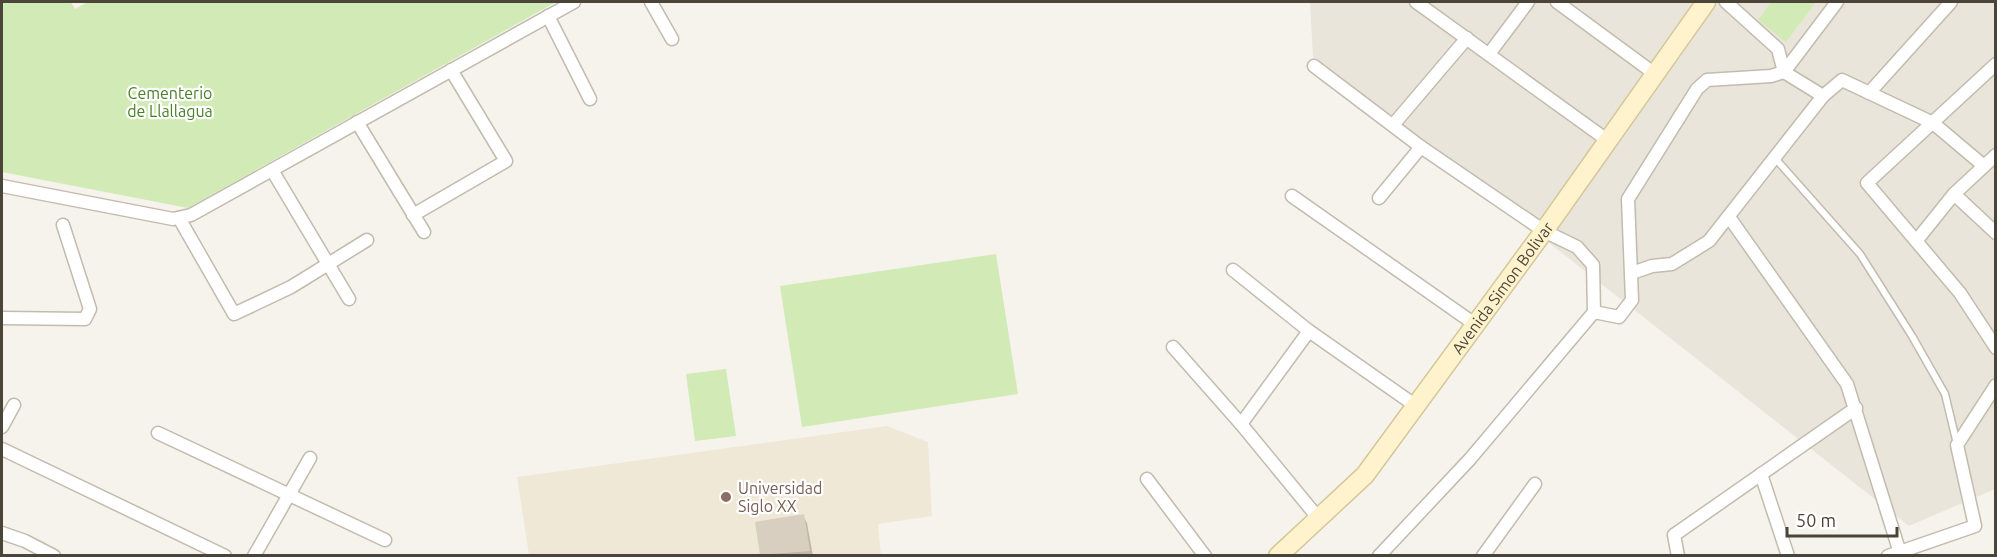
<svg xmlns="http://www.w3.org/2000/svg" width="1997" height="557" viewBox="0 0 1997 557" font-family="Ubuntu,sans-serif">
	<rect width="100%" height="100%" fill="#f6f3ec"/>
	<path fill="#eae5da" d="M1310,2H1995V489L1909,526L1313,57Z"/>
	<path fill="#efe8d6" d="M887,426L928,442L932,516L878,524L881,555H529L517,477Z"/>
	<g fill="#d2eab5">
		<path d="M2,2H71L75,9L88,2H556L188,208L2,172Z"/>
		<path d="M1771,2H1816L1786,42L1758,20Z"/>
		<path d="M996,254L1018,394L802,427L780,286Z"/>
		<path d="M726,369L736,436L695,441L686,374Z"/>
	</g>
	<path fill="#0003" d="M803,516L807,523L813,556H762L756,523Z"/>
	<path fill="#d8cfc1" d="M804,514L810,551L760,555L755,522Z"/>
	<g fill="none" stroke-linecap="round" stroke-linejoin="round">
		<g stroke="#c2bbae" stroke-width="9">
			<path id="lane" d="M1774,157L1860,254L1912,336L1945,394L1957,444"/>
		</g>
		<g stroke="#c2bbae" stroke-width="15">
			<g id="street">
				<path d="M651,2L672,39"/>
				<path d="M1416,2L1607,140"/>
				<path d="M1557,2L1655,74"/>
				<path d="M1726,2L1778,49L1784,72L1823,96"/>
				<path d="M548,16L590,99"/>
				<path d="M1489,54L1528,2"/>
				<path d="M1996,64L1867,183L1960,293L1996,348"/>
				<path d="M1314,66L1421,147L1544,231L1577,247L1593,265L1594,312L1470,459L1379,556"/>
				<path d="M1869,93L1951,2"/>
				<path d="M357,122L424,232"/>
				<path d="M1393,125L1467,38"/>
				<path d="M272,170L349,299"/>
				<path d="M2,186L173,219L191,215L574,2"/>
				<path d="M1954,194L1996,233"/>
				<path d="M1292,196L1476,325"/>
				<path d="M1379,198L1421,147"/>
				<path d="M413,215L506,161L451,70"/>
				<path d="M1729,217L1847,384L1901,556"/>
				<path d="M179,218L234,314L291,287L367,240"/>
				<path d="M1917,240L1954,194L1996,155"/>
				<path d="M1233,270L1309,331L1416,406"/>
				<path d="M1632,273L1652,266L1672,264L1709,241L1823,96L1842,80L1933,123L1984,166"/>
				<path d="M1594,312L1619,317L1632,300L1628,199L1697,89L1707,80L1771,76L1784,72L1837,2"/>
				<path d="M2,318L85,319L90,309L63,225"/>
				<path d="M1173,347L1241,424L1319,519"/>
				<path d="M1241,424L1309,331"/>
				<path d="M2,427L14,405"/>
				<path d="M158,433L385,540"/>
				<path d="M2,449L225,556"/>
				<path d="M1761,474L1788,556"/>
				<path d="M1147,479L1205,556"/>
				<path d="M2,533L25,541L54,556"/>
				<path d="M254,556L310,458"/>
				<path d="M1483,556L1535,484"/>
				<path d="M1678,556L1674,535L1856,408"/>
				<path d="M1888,556L1975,526L1957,445L1996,385"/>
			</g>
		</g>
		<g stroke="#d6c79b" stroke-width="21">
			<g id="secondary">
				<path id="s1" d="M1278,556L1365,475L1544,231L1706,2"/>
			</g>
		</g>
		<use href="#lane" stroke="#fff" stroke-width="6"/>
		<use href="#street" stroke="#fff" stroke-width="12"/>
		<use href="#secondary" stroke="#fff3cd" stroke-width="18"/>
	</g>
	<circle fill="#8d6e63" stroke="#fff" stroke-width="2" cx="726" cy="497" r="6"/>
	<g text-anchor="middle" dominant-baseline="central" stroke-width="4.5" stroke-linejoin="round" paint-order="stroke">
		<g font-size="16" fill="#4a7f2a" stroke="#fff">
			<text x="170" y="93">Cementerio<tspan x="170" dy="18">de Llallagua</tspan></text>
		</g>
		<g font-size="16" fill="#4b4439" stroke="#fff">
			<text stroke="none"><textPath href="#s1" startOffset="351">Avenida Simon Bolivar</textPath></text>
		</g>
		<g font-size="16" fill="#785e54" stroke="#fff" text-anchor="start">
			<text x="738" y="488">Universidad<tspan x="738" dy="18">Siglo XX</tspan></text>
		</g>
	</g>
	<rect width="1997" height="557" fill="none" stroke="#4b4439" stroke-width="6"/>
	<path d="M1787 527v9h110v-9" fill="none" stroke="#4b4439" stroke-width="3"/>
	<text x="1796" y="527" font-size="18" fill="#4b4439" stroke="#ffffff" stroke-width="4.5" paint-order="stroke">50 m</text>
</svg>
